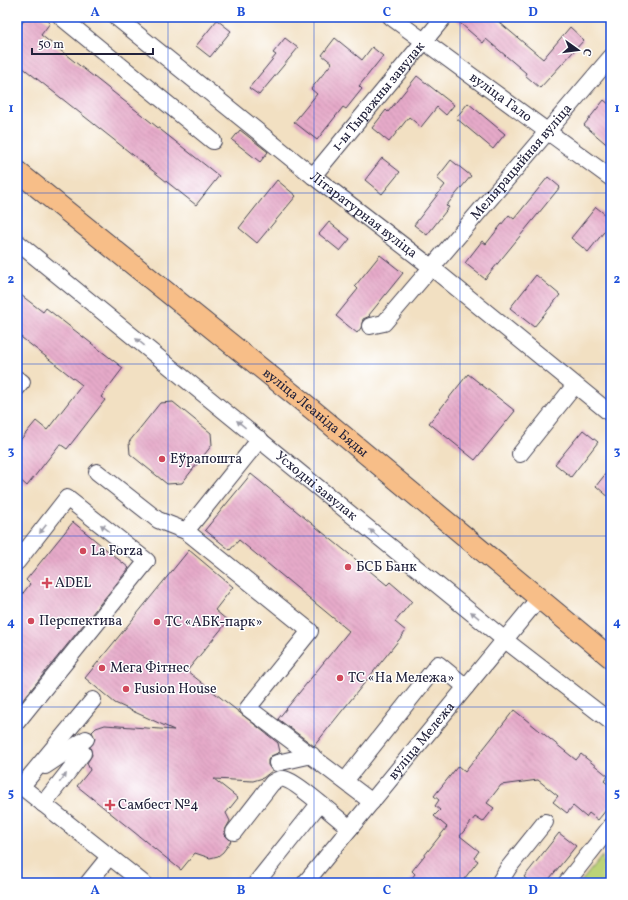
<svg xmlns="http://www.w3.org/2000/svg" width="628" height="900" viewBox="0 0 628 900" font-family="Vollkorn,serif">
	<defs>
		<pattern id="building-back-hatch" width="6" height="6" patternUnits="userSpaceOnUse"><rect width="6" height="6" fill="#e6aac9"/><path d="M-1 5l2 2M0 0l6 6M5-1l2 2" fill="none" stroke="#c592ae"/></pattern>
	</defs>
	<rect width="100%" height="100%" fill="#fff"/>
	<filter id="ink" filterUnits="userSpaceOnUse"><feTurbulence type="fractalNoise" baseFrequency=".025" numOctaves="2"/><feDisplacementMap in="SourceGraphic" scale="8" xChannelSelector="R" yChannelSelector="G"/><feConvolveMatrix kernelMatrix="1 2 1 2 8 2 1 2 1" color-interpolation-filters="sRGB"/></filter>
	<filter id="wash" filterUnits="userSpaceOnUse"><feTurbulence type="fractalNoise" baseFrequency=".012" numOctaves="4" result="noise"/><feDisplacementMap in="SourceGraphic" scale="16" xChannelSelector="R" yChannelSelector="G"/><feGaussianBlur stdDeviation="0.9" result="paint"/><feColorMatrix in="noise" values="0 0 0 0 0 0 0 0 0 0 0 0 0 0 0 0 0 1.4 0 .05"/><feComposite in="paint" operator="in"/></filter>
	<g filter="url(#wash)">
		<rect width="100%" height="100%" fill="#f2e0c2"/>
		<path fill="#bbd378" stroke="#6e7a5a" d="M602,856L606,883H580Z"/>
		<g id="blocks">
			<g fill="url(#building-back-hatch)">
				<path d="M27,17H42L50,23L41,35L219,176L196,205L17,63V29Z"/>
				<path d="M453,17H493L543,59L570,27L584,40L540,88L525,75L526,73L486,39L483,43Z"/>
				<path d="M217,20L231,31L210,57L196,46Z"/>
				<path d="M285,38L298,48L259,95L249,88L276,55L273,53Z"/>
				<path d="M335,38L362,60L372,47L383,56L359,86L362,89L346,109L343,107L317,140L294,122L317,94L311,89L332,63L322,55Z"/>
				<path d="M417,76L454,105L446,115L437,107L421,127L409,117L389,142L372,128L386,110L388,112Z"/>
				<path d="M604,100L611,106V148L584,125Z"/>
				<path d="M468,103L505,134L493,149L456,118Z"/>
				<path d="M240,130L268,152L260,162L232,140Z"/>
				<path d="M382,158L400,172L382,194L365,180Z"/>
				<path d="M451,160L471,176L446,206L449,207L427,235L414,225L445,185L437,178Z"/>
				<path d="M548,177L560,187L485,279L465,263L482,241L486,244L509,215L514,219Z"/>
				<path d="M277,180L296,196L257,243L239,228Z"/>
				<path d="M596,207L611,219V223L588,252L571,238Z"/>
				<path d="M329,222L350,239L340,251L319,234Z"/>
				<path d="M380,255L403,273L369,315L370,316L363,319L361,328L357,333L336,316L358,289L355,286Z"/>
				<path d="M536,275L560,295L534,327L510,308Z"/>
				<path d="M17,292L43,312L46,308L123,368L101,397L105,400L67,449L60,444L27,486L17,477V444L36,421L47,430L82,385L17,334Z"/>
				<path d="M468,374L515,411L475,460L429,423Z"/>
				<path d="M173,402L211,433L212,445L182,483L167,484L130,454L129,442L160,403Z"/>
				<path d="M583,430L598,442L571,477L555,464Z"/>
				<path d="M611,467V499L596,486Z"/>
				<path d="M251,474L387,585L390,582L412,601L395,622L406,631L314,746L278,719L349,631L239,540L230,550L205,530Z"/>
				<path d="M73,522L129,568L17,707V601L30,584L26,580Z"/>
				<path d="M189,550L233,587L215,610L228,621L187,671L278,743L280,752L271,756L268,760V765L272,771L263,778L253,781L214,779L238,798L226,813L230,821L225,830V835L231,841L223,852L218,856L210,858L195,853L181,870L77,786L90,770L87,763L92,755L90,747L95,739L92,732L96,728L105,725L174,730L115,703L85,678Z"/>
				<path d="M514,710L576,760L581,754L608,776L604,781L611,787V804L598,820L589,813L586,817L573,806L567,813L553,802L558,796L538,780L501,785L487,803L494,808L483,822L475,817L460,836L479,851L474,858L478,861L461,883H408L415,874L412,871L447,827L434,816L440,810L435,806L439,800L434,796L458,766L465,772Z"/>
				<path d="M559,833L576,846L546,883H531L524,877Z"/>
			</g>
		</g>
	</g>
	<g filter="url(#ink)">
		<use href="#blocks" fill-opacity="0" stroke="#413e4f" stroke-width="1"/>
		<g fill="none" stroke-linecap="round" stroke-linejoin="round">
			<g stroke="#413e4f" stroke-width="18">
				<g id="minor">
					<path d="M61,17L213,141"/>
					<path id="s1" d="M116,17L313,176L431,267L611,414"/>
					<path id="s2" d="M391,17L611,178"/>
					<path id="s3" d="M313,176L444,17"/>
					<path id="s4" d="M17,242L505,640L611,722"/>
					<path id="s5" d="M370,326L384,323L611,57"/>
					<path d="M17,379L22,382L17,388"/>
					<path d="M260,439L186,531L310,631L248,708L372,802"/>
					<path d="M520,454L575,385"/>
					<path d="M97,472L158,520L186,531"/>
					<path d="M17,562L67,498L147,561L17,722"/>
					<path d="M277,763L312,755"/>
					<path d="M45,766L86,739"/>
					<path d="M345,781L438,664L466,687"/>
					<path d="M17,783L143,883"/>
					<path d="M21,787L93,700"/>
					<path d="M43,804L83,753"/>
					<path d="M234,832L272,783C276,781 279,778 284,779C295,780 338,819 350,828"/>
					<path d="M88,883L109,857"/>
					<path d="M256,883L319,804"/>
					<path id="s6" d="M305,883L539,598"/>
					<path d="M499,883L509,867L545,822"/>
					<path d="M566,883L611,826"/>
				</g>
			</g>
			<g stroke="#413e4f" stroke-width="22">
				<g id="major">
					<path id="s7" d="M17,171L314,411L611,658"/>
				</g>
			</g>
			<use href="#minor" stroke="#fff" stroke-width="16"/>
			<use href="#major" stroke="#f7be88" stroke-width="20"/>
		</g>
		<defs><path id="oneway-solid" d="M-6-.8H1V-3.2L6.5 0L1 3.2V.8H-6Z"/></defs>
		<g fill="#9c9ca7">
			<use href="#oneway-solid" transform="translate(140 342) rotate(-141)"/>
			<use href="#oneway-solid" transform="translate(241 424) rotate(-141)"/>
			<use href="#oneway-solid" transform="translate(105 528) rotate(-142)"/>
			<use href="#oneway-solid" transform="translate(43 529) rotate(128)"/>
			<use href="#oneway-solid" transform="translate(374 533) rotate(-141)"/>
			<use href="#oneway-solid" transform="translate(475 615) rotate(-141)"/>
			<use href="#oneway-solid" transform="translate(63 778) rotate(-52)"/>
		</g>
	</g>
	<path fill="none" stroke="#1d4ed8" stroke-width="1" stroke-opacity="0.55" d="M168,17V883M314,17V883M460,17V883M17,193H611M17,364H611M17,536H611M17,707H611"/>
	<g fill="#d1495b" stroke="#fff" stroke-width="1.5">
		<circle cx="162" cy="459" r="4"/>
		<circle cx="83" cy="551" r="4"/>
		<circle cx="348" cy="567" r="4"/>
		<path d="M45 577h4v4h4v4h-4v4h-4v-4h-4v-4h4z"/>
		<circle cx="31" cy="621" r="4"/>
		<circle cx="157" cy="622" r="4"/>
		<circle cx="102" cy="668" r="4"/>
		<circle cx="340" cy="678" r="4"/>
		<circle cx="126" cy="689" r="4"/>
		<path d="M108 799h4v4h4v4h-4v4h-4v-4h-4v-4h4z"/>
	</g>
	<g text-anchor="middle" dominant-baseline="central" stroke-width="3" stroke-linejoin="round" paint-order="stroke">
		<g font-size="14" fill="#22223b" stroke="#fff">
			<text stroke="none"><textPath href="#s3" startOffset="103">1-ы Тыражны завулак</textPath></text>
			<text stroke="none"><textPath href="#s2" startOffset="136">вуліца Гало</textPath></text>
			<text stroke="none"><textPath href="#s5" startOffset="226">Меліярацыйная вуліца</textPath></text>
			<text stroke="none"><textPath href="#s1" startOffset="317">Літаратурная вуліца</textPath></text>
			<text stroke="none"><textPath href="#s7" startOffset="384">вуліца Леаніда Бяды</textPath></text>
			<text stroke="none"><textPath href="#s4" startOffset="386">Усходні завулак</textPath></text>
			<text stroke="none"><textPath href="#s6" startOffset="184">вуліца Мележа</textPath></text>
		</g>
		<g font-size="14" fill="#22223b" stroke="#fff" text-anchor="start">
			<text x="170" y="459">Еўрапошта</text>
			<text x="91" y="551">La Forza</text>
			<text x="356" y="567">БСБ Банк</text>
			<text x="55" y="583">ADEL</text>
			<text x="39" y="621">Перспектива</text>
			<text x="165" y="622">ТС «АБК-парк»</text>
			<text x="110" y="668">Мега Фітнес</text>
			<text x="348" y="678">ТС «На Мележа»</text>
			<text x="134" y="689">Fusion House</text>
			<text x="118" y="805">Самбест №4</text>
		</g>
	</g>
	<rect width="628" height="900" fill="none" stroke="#fff" stroke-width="44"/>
	<g transform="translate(578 50) rotate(104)" stroke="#ffffff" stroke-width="3" paint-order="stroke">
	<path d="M0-3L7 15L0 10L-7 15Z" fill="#22223b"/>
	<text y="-6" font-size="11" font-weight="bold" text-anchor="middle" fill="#22223b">С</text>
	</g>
	<path d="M32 48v6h121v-6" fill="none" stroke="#22223b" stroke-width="2"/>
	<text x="38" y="48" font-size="12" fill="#22223b" stroke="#ffffff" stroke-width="3" paint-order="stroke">50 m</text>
	<rect x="22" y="22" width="584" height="856" fill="none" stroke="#1d4ed8" stroke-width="1.5"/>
	<g font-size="13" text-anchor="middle" font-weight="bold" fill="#1d4ed8">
		<text x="95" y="16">A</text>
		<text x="241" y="16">B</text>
		<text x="387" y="16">C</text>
		<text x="533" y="16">D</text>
		<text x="11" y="112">1</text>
		<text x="617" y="112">1</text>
		<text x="11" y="283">2</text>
		<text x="617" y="283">2</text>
		<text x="11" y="455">3</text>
		<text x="617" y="455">3</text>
		<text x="11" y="626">4</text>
		<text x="617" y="626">4</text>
		<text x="11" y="797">5</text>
		<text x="617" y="797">5</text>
		<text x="95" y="894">A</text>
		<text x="241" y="894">B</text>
		<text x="387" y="894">C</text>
		<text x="533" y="894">D</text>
	</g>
</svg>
